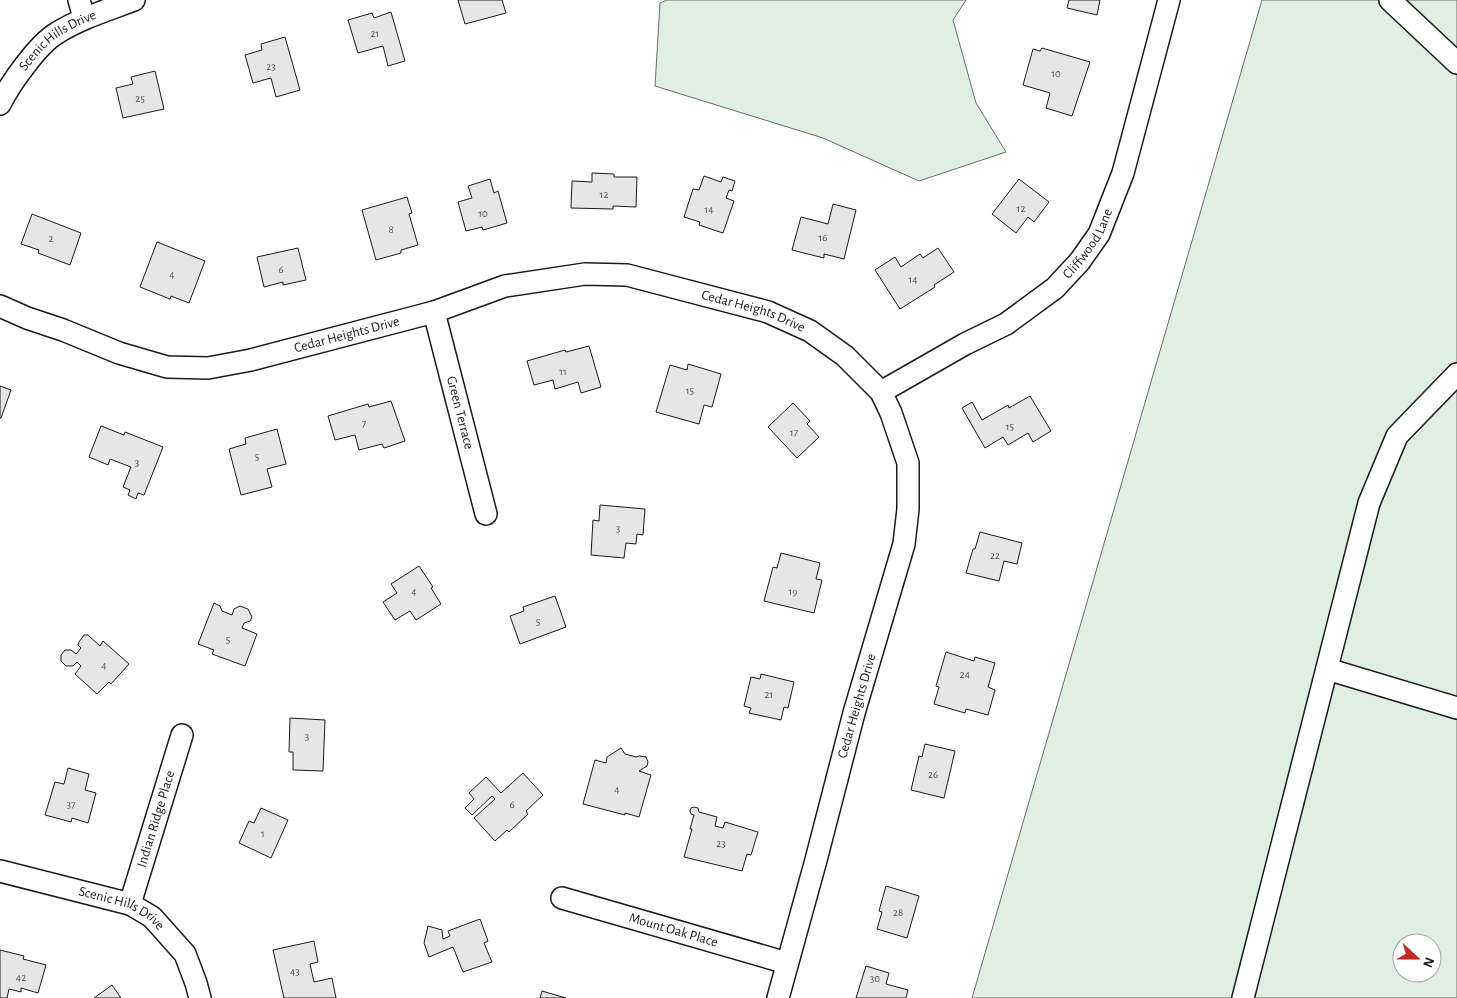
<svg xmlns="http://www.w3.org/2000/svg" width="1457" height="998" viewBox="0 0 1457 998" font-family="'Alegreya Sans',sans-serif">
	<rect width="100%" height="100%" fill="#fff"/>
	<g fill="#e0efe3" stroke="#6a6a6a" fill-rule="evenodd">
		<path d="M667,0H966L953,20L976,103L1006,152L919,181L823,138L655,86L660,3Z"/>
		<path d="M1262,0H1457V998H972ZM1402,943H1432V973H1402Z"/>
	</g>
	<g fill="#e6e6e6" stroke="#1a1a1a">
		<path d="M458,0H502L506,13L465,24Z"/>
		<path d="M1069,0H1100L1097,15L1067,8Z"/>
		<path d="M391,12L405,61L388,66L383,46L358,53L348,20L372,13L374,18Z"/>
		<path d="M285,37L300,90L276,97L271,78L253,83L245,55L262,50L261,44Z"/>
		<path d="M1042,48L1090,62L1072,116L1046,108L1050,93L1023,85L1033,49L1040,51Z"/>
		<path d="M155,71L164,109L123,118L116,88L133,84L131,77Z"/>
		<path d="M592,173L614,174V177H637L636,207L613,206V209L571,208L572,181L592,182Z"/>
		<path d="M704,176L721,182L723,177L735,181L732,191L729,190L726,198L734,201L723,233L699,225L700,222L684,217L693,189L699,190Z"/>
		<path d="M490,179L494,193L498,191L507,223L483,230L482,227L466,231L458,202L472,198L468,186Z"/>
		<path d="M1019,179L1049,202L1034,222L1028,217L1016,233L992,214Z"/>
		<path d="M407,197L412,213L409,214L418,245L401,250V253L376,260L362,210Z"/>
		<path d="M833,204L856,210L844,259L824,254V258L792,250L801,217L828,224Z"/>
		<path d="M32,214L81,233L70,265L38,253L39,250L21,244Z"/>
		<path d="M157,242L205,261L189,303L171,296L170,299L140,287Z"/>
		<path d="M298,248L306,280L283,285V282L264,287L257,257Z"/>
		<path d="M938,248L954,272L934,285L935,287L900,309L875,270L895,257L901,267L920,254L923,258Z"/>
		<path d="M589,346L601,387L581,393L578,382L555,389L553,380L534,385L527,361L565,350L566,352Z"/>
		<path d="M688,364L721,374L712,407L704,405L699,424L656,412L670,365L687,370Z"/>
		<path d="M0,386L11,390L1,418H0Z"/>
		<path d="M1030,396L1051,431L1033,442L1028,433L1008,445L1003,437L985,448L962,408L972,402L982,420L1008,405L1009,408Z"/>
		<path d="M391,401L405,441L384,448L382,444L359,450L355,435L335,440L328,416L368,404L369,407Z"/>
		<path d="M793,403L810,421L807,424L819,437L797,458L768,427Z"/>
		<path d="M101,426L124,435L125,432L163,447L144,495L138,493L136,499L128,495L130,490L123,487L131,467L110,459L108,465L89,457Z"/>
		<path d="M277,429L286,464L267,469L272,487L241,495L229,449L246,444L245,438Z"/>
		<path d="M600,505L645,509L643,535L637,534L636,544L626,543L624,558L591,555L593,520L599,521Z"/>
		<path d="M980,532L1022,543L1017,564L1004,561L999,581L966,573L973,549H975Z"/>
		<path d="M781,553L820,563L816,579L822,580L814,613L764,601L773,567L777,568Z"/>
		<path d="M419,566L433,587L431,588L441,604L416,620L410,611L395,620L383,602L397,593L391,584Z"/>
		<path d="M555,596L566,627L520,644L510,616L524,611L523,607Z"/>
		<path d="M214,603L220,606L222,611L232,615L234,609L240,606L248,609L252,617L250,621L244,623L242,628L257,634L245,666L212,654L214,650L198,644Z"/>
		<path d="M84,635H88L100,646L103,641L129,664L111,684L109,682L97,694L75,674L81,666L77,662L73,666H66L61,661V655L65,650H71L76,654L81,648L78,645L79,642Z"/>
		<path d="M946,652L974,661L975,657L995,663L988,687L995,690L988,715L966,709L965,713L934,704L939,687L936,686Z"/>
		<path d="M761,674L794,682L788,708L784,707L781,720L749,713L751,708L744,706L751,677L760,679Z"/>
		<path d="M290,718L325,720L323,771L293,770V752H289Z"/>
		<path d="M925,744L955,751L944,798L911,790L919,756L922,757Z"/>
		<path d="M621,748L625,754L636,757L639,756L646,757L648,762L647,766L639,771L651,775L639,817L625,813V815L583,804L595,760L606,763L607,757Z"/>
		<path d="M68,768L89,774L85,790L96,793L88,823L72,818L71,822L45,815L55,782L64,784Z"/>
		<path d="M523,773L543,795L526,811L528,814L509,832L507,830L495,841L474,818L495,799L492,796L472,815L465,808L474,799L469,793L486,777L501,793Z"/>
		<path d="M694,807L698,808L699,812L717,817L715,826L723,828L725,822L758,832L751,855L747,854L742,871L684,857L692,829H690L694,815L691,814L690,811L691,808Z"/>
		<path d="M261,808L288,820L271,858L239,843L249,821L254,823Z"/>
		<path d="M886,886L919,896L907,938L877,929L882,912L879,911Z"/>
		<path d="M480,919L488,941L484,943L492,962L463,972L453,947L429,957L424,943L428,926L442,930L443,939L450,936L448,931Z"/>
		<path d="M314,941L318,962L310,964L314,982L332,978L336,998H284L273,950Z"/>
		<path d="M0,950L24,956L23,959L46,965L38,993L21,988V992L9,989L7,998H0Z"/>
		<path d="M866,966L889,973L886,984L908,990L906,998H856Z"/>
		<path d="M112,985L121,998H94Z"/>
		<path d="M542,991L566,998H540Z"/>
	</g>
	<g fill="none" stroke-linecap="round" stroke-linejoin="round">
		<g stroke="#1a1a1a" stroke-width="24">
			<g id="minor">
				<path d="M79,0L84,18"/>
				<path d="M1390,0L1457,63"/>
				<path id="s1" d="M0,104C10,84 38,44 57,33C81,18 108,10 134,0"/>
				<path id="s2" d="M0,306L27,318L63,330L119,353L167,367L208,368L251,360L434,312L505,286L585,274L627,275L768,312L810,331L845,356L881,392L891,413L908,463V509L904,544L854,713L816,860L778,998"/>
				<path id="s3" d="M434,312L486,514"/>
				<path id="s4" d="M881,392L965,344L1006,324L1055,288L1080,261L1099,234L1123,173L1169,0"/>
				<path d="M1327,669L1457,708"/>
				<path id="s5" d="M0,871L130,904L152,917L185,954L196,983L200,998"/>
				<path id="s6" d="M562,898L787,963"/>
				<path id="s7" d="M130,904L182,735"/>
				<path d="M1243,998L1369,503L1397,436L1457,374"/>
			</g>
		</g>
		<use href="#minor" stroke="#fff" stroke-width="21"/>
	</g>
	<g text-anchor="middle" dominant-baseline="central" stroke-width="4" stroke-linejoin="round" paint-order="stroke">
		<g font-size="11" fill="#4d4d4d">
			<text x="375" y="33">21</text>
			<text x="271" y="66">23</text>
			<text x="1056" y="73">10</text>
			<text x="140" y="98">25</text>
			<text x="604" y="194">12</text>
			<text x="1021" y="208">12</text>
			<text x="709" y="209">14</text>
			<text x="483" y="213">10</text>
			<text x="391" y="229">8</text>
			<text x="823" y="237">16</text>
			<text x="51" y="238">2</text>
			<text x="281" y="269">6</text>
			<text x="172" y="274">4</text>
			<text x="913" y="279">14</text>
			<text x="563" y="371">11</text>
			<text x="690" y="390">15</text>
			<text x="364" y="423">7</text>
			<text x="1010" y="426">15</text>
			<text x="794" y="432">17</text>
			<text x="257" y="456">5</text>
			<text x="137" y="462">3</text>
			<text x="618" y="528">3</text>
			<text x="995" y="555">22</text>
			<text x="414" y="591">4</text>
			<text x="793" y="591">19</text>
			<text x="538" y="621">5</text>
			<text x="228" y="639">5</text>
			<text x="104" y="665">4</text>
			<text x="965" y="674">24</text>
			<text x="769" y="694">21</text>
			<text x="307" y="736">3</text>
			<text x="933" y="774">26</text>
			<text x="617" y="789">4</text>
			<text x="71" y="804">37</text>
			<text x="512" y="804">6</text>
			<text x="263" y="833">1</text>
			<text x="721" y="843">23</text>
			<text x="898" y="912">28</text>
			<text x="295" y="971">43</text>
			<text x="21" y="977">42</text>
			<text x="875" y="978">30</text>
		</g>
		<g font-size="14" fill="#1a1a1a" stroke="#fff">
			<text stroke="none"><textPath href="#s1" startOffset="88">Scenic Hills Drive</textPath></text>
			<text stroke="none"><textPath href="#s4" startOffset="259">Cliffwood Lane</textPath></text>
			<text stroke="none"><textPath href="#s2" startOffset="782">Cedar Heights Drive</textPath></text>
			<text stroke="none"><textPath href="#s2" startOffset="362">Cedar Heights Drive</textPath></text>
			<text stroke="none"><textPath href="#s3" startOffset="104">Green Terrace</textPath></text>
			<text transform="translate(857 706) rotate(-74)">Cedar Heights Drive</text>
			<text stroke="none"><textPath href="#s7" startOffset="89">Indian Ridge Place</textPath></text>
			<text stroke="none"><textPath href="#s5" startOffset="128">Scenic Hills Drive</textPath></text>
			<text stroke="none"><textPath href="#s6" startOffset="116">Mount Oak Place</textPath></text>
		</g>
	</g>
	<g transform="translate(1417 958) rotate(111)"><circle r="24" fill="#ffffff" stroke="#a3a3a3"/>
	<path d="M0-4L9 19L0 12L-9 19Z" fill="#c62828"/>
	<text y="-8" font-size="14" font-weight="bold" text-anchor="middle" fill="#1a1a1a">N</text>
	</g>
</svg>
